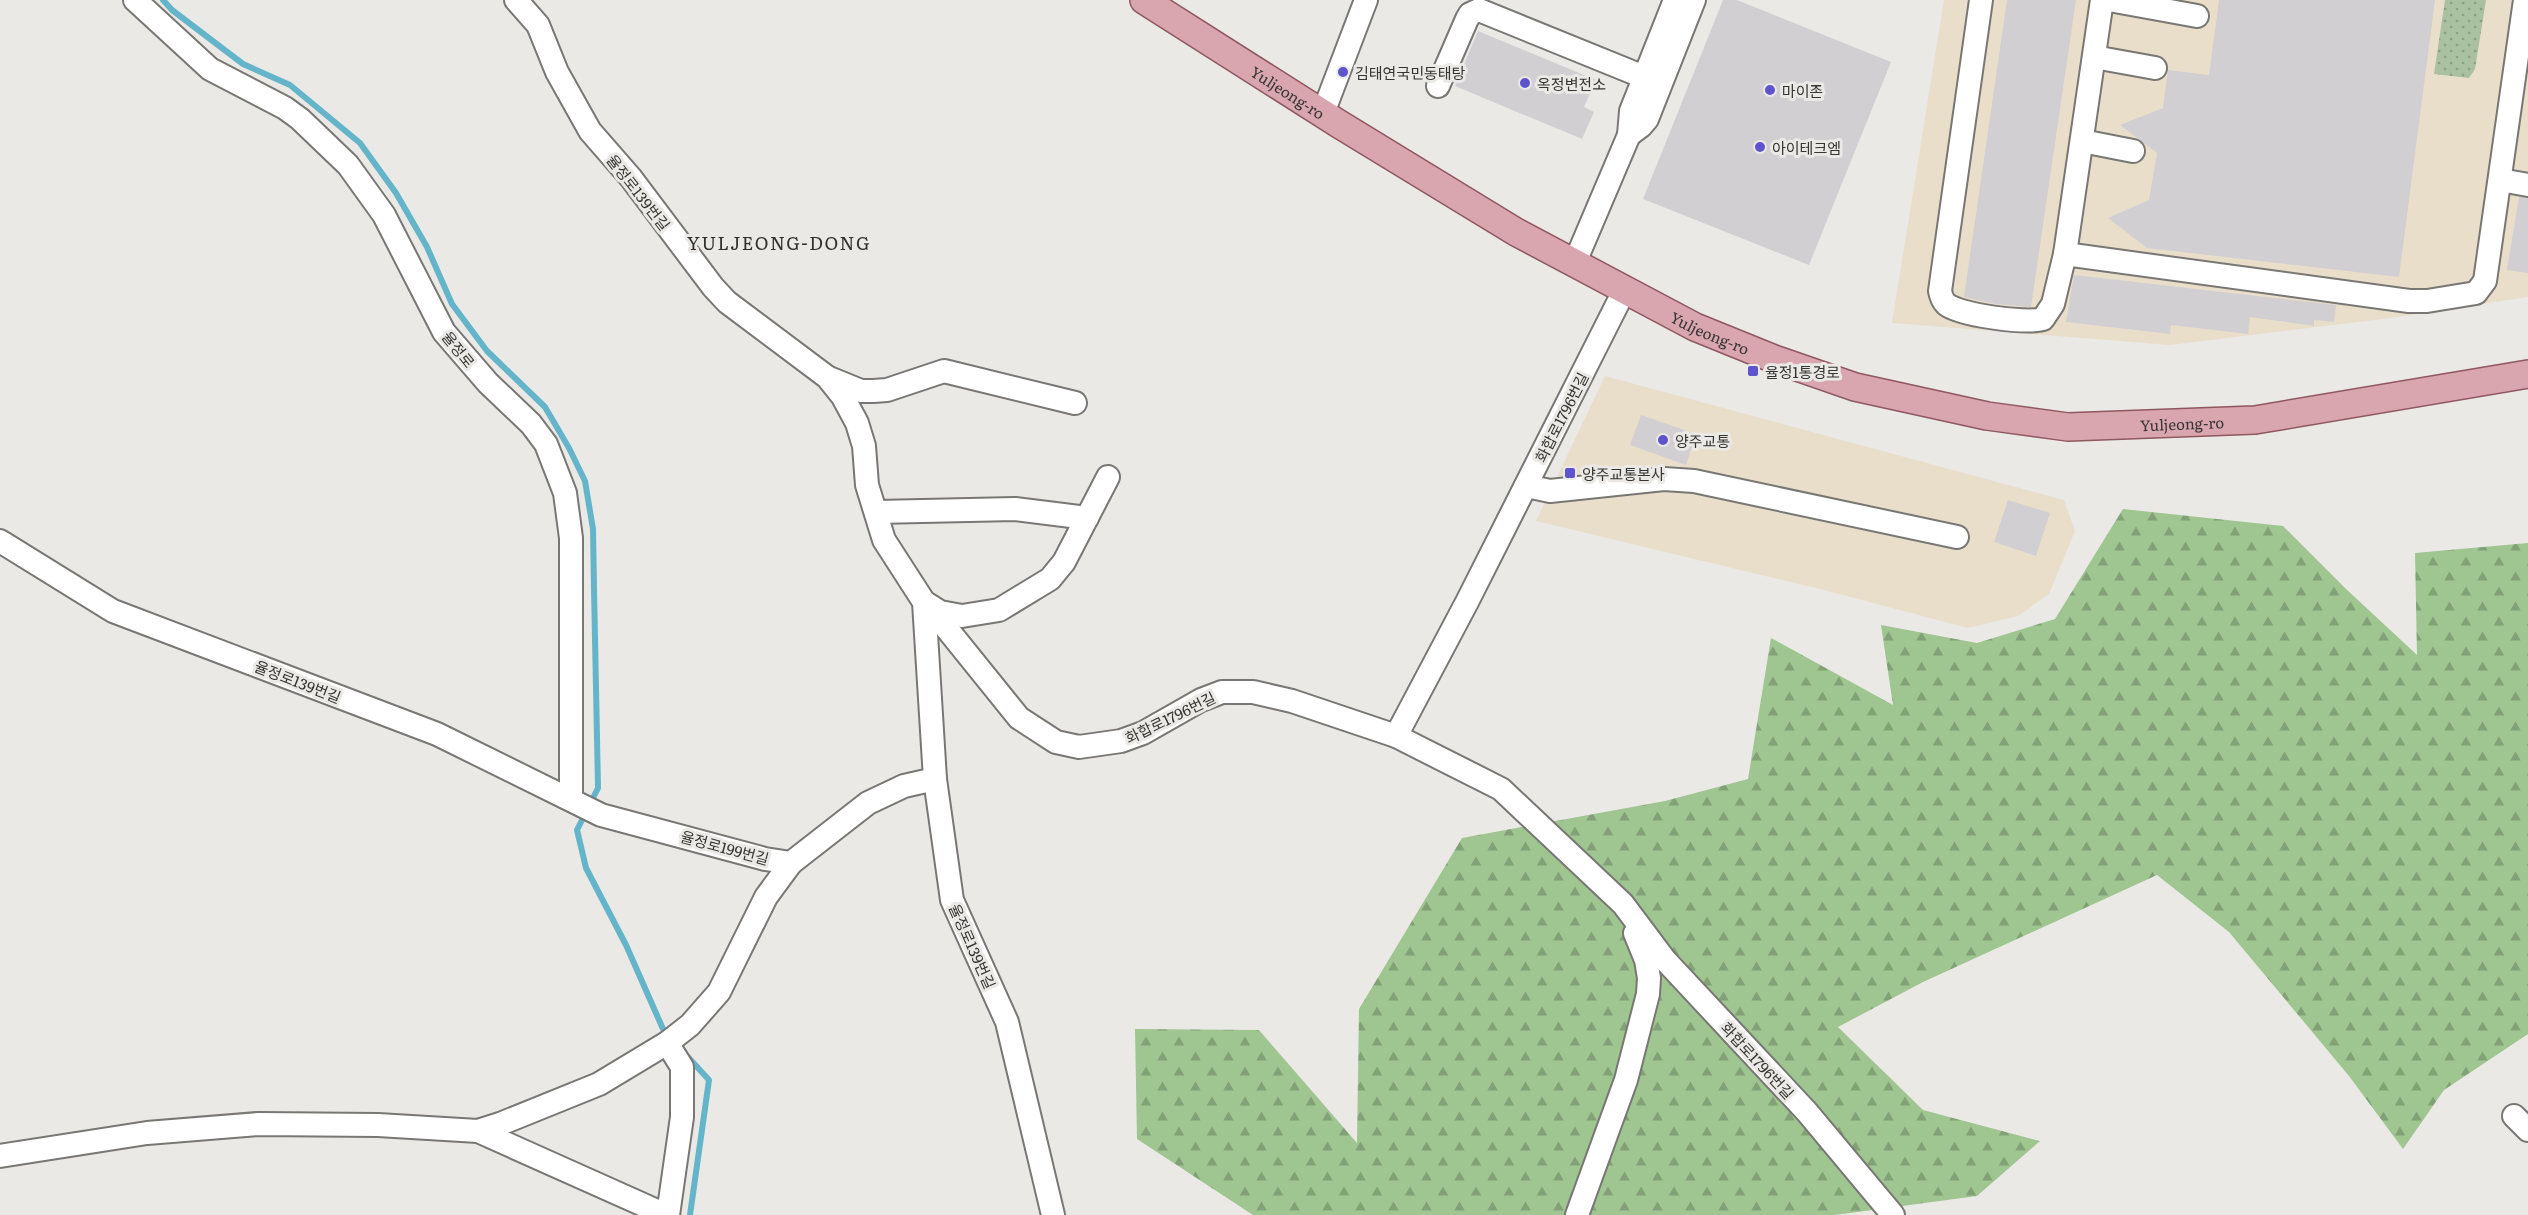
<svg xmlns="http://www.w3.org/2000/svg" width="2528" height="1215" viewBox="0 0 2528 1215" font-family="Literata,'Noto Sans KR',serif">
	<defs>
		<pattern id="grass-dots" width="8" height="8" patternUnits="userSpaceOnUse" patternTransform="scale(1.5)"><rect width="8" height="8" fill="#aac1a1"/><path d="M2 2h.1M6 6h.1" fill="none" stroke="#8b9e84" stroke-width="1.8" stroke-linecap="round"/></pattern>
		<pattern id="forest-firs" width="22" height="20" patternUnits="userSpaceOnUse" patternTransform="scale(1.5)"><rect width="22" height="20" fill="#9fc590"/><path d="M5 1l3.5 6h-7zM16 11l3.5 6h-7z" fill="#82a176"/></pattern>
	</defs>
	<rect width="100%" height="100%" fill="#eae9e6"/>
	<g fill="#e9deca">
		<path d="M1944,0H2528V297L2391,318L2170,345L1892,323Z"/>
		<path d="M1605,376L2064,500L2075,531L2049,594L2018,616L1968,628L1820,589L1536,521Z"/>
	</g>
	<path fill="url(#grass-dots)" d="M2445,0H2486L2475,69L2469,78L2434,74Z"/>
	<path fill="url(#forest-firs)" d="M2123,509L2283,526L2345,588L2417,655L2415,553L2528,543V1034L2444,1090L2403,1149L2349,1076L2229,932L2157,875L1923,982L1838,1027L1923,1110L2040,1141L1977,1196L1835,1215H1253L1137,1139L1135,1029L1259,1030L1357,1143L1359,1009L1462,838L1665,801L1748,779L1771,638L1893,705L1881,625L1977,643L2055,619Z"/>
	<g fill="none" stroke-linecap="round" stroke-linejoin="round">
		<g stroke="#65b5ca" stroke-width="6">
			<path d="M163,0L172,10L243,64L290,85L360,143L396,193L427,247L452,304L487,351L545,407L569,448L585,481L593,529L594,588L598,788L577,830L586,868L626,945L663,1029L669,1036"/>
			<path d="M688,1057L709,1080L690,1215"/>
		</g>
	</g>
	<g fill="#d2cfd2">
		<path d="M1723,0H1737L1891,62L1809,265L1643,199Z"/>
		<path d="M2007,0H2076L2031,307L1995,304L1964,297Z"/>
		<path d="M2219,0H2435L2399,277L2147,248L2108,218L2149,200L2157,153L2120,125L2163,108L2168,70L2209,75Z"/>
		<path d="M1478,31L1596,80L1584,107L1594,112L1582,139L1455,86Z"/>
		<path d="M2519,197L2528,198V273L2507,270Z"/>
		<path d="M2074,275L2336,305L2334,322L2314,320V326L2250,317L2248,334L2171,325L2170,334L2066,322Z"/>
		<path d="M1641,415L1696,434L1686,465L1630,445Z"/>
		<path d="M2008,500L2050,513L2036,556L1994,542Z"/>
	</g>
	<g fill="none" stroke-linecap="round" stroke-linejoin="round">
		<g stroke="#787774" stroke-width="26">
			<g id="minor">
				<path d="M135,0L210,69L285,108L300,119L348,165L384,215L444,332L488,383L531,424L546,444L565,493L571,538V799"/>
				<path d="M516,0L538,25L557,72L590,131L631,178L713,287L727,302L827,377L843,397L857,423L864,446L867,485L884,540L924,602L935,779L952,900L1007,1022L1053,1215"/>
				<path d="M1981,0L1940,291C1941,296 1942,300 1946,304C1959,315 2026,324 2043,319L2053,304L2065,254L2102,0"/>
				<path d="M2109,0L2197,16"/>
				<path d="M2094,57L2155,68"/>
				<path d="M1438,86L1467,19L1470,14L1479,10L1644,77"/>
				<path d="M1323,113L1366,0"/>
				<path d="M1629,135L1641,126L1647,119L1694,0"/>
				<path d="M2082,141L2133,151"/>
				<path d="M2500,180L2528,185"/>
				<path d="M2065,254L2409,301H2427L2476,293L2485,281L2525,0"/>
				<path d="M1575,262L1629,135L1631,111L1675,0"/>
				<path d="M829,378L861,391H873L887,390L944,371L1075,403"/>
				<path d="M1526,486L1550,491L1664,479L1694,481L1957,537"/>
				<path d="M876,512L1015,509L1087,518"/>
				<path d="M0,541L113,611L437,734L601,815L765,859L791,863L868,803L904,786L935,779"/>
				<path d="M927,604L1019,718L1056,742L1079,747L1121,741L1143,733L1201,700L1222,692H1253L1292,701L1396,736L1501,789L1623,904L1665,960L1807,1112L1893,1215"/>
				<path d="M929,605L940,612L962,616L999,610L1050,579L1064,562L1108,477"/>
				<path d="M1396,736L1467,602L1625,289"/>
				<path d="M667,1043L682,1067V1117L668,1215"/>
				<path d="M2514,1116L2528,1130"/>
				<path d="M478,1131L666,1215"/>
				<path d="M0,1156L147,1133L258,1124L378,1125L478,1131L500,1124L599,1084L667,1043L690,1025L719,992L766,897L791,863"/>
				<path d="M1577,1215L1626,1080L1648,994L1649,978L1646,960L1635,933"/>
			</g>
		</g>
		<g stroke="#8f5760" stroke-width="30">
			<g id="major">
				<path id="s1" d="M1144,0L1339,124L1516,232L1695,327L1774,359L1855,387L1987,416L2068,427L2255,420L2528,374"/>
			</g>
		</g>
		<use href="#minor" stroke="#fff" stroke-width="22"/>
		<use href="#major" stroke="#d9a5af" stroke-width="27"/>
	</g>
	<g fill="#5f54cd" stroke="#eae9e6" stroke-width="2">
		<circle cx="1343" cy="72" r="6"/>
		<circle cx="1525" cy="83" r="6"/>
		<circle cx="1770" cy="90" r="6"/>
		<circle cx="1760" cy="147" r="6"/>
		<rect x="1747" y="365" width="12" height="12" rx="3"/>
		<circle cx="1663" cy="440" r="6"/>
		<rect x="1564" y="467" width="12" height="12" rx="3"/>
	</g>
	<g text-anchor="middle" dominant-baseline="central" stroke-width="6" stroke-linejoin="round" paint-order="stroke">
		<g font-size="15" fill="#353533" stroke="#eae9e6" text-anchor="start">
			<text x="1355" y="72">김태연국민동태탕</text>
			<text x="1537" y="83">옥정변전소</text>
			<text x="1782" y="90">마이존</text>
			<text x="1772" y="147">아이테크엠</text>
			<text x="1765" y="371">율정1통경로</text>
			<text x="1675" y="440">양주교통</text>
			<text x="1582" y="473">양주교통본사</text>
		</g>
		<g font-size="15" fill="#353533" stroke="#eae9e6">
			<text stroke="none"><textPath href="#s1" startOffset="171">Yuljeong-ro</textPath></text>
			<text transform="translate(639 192) rotate(52)">율정로139번길</text>
			<text stroke="none"><textPath href="#s1" startOffset="657">Yuljeong-ro</textPath></text>
			<text transform="translate(459 349) rotate(51)">율정로</text>
			<text transform="translate(1561 417) rotate(-63)">화합로1796번길</text>
			<text stroke="none"><textPath href="#s1" startOffset="1143">Yuljeong-ro</textPath></text>
			<text transform="translate(298 681) rotate(21)">율정로139번길</text>
			<text transform="translate(1170 717) rotate(-26)">화합로1796번길</text>
			<text transform="translate(725 847) rotate(15)">율정로199번길</text>
			<text transform="translate(973 946) rotate(66)">율정로139번길</text>
			<text transform="translate(1758 1060) rotate(47)">화합로1796번길</text>
		</g>
		<g font-size="18" letter-spacing="1.5" fill="#32312e" stroke="#eae9e6">
			<text x="779" y="242">YULJEONG-DONG</text>
		</g>
	</g>
</svg>
